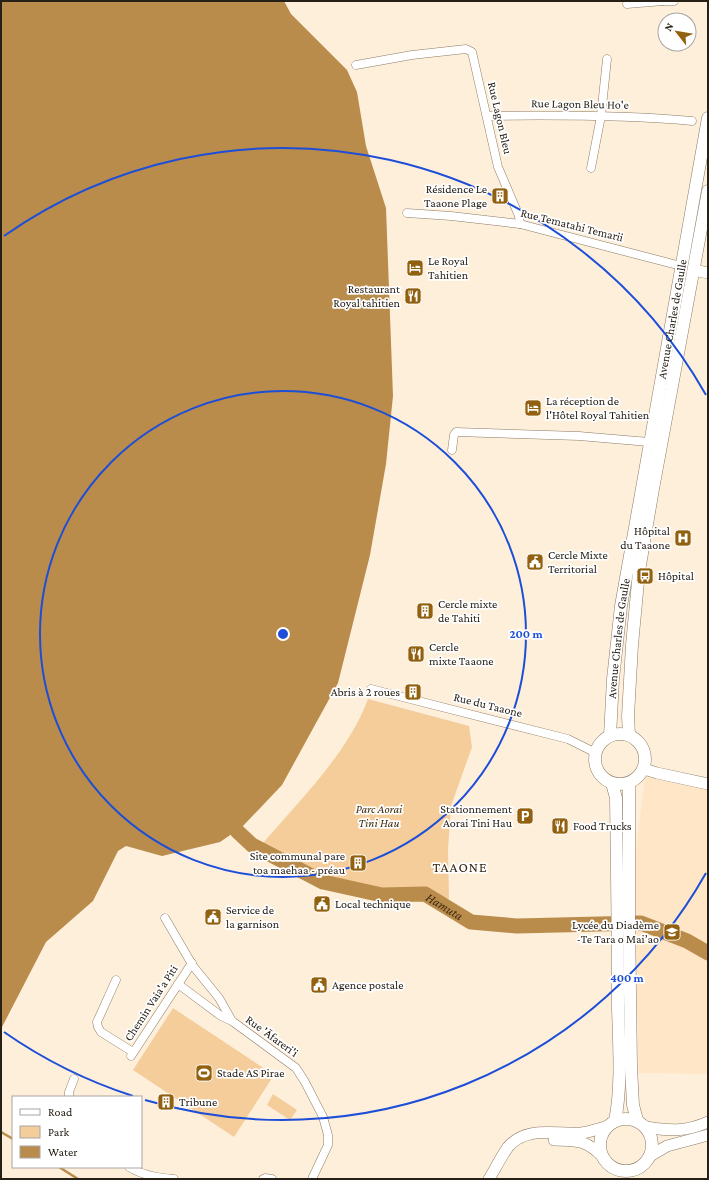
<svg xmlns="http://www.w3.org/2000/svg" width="709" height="1180" viewBox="0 0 709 1180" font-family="'Crimson Pro',serif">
	<rect width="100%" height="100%" fill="#feefdb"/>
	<path fill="#fee6c7" d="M645,777L708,790V1074L639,1073L633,871Z"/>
	<g fill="#f4cd9b">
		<path d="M368,699L469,726L472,747L451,806L448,849L449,899L311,876L263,843C300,800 348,753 368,699Z"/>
		<path d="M173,1008L274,1075L234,1137L133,1070Z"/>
		<path d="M273,1094L297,1110L290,1120L267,1105Z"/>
	</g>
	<path fill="#ba8c4c" d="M1,1H284L291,14L347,70L357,92L366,146L386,208L393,396L386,464L370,555L338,683L282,785L242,827L220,842L162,856L126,846L118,851L93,901L46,942L1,1029Z"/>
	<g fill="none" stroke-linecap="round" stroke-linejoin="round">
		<g stroke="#ba8c4c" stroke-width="2.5">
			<path d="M1,1132L13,1139"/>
			<path d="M59,1167L78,1179"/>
		</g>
		<path stroke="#ba8c4c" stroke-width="15" id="s1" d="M237,831L252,845L323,882L382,895L425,894L471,922L517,926L641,923L687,941L708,953"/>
		<g stroke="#8c7b65" stroke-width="9">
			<g id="street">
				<path d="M663,1H674"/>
				<path d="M627,4L663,1"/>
				<path d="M356,65L412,55L466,49L472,52L498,167L519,216L520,224"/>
				<path d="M487,116C556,115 624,115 692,121"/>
				<path d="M591,168L601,116L607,59"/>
				<path d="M407,213L451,216L520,224L681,266"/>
				<path d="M452,450L454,435L456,432L579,436L649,442"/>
				<path d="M371,689L568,739L596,753"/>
				<path d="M165,918L193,966L219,998L232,1021L296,1068L305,1082L323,1117L328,1135V1145L312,1179"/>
				<path d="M116,980L97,1022L98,1027L101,1032L133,1052"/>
				<path d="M178,984L221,1016L232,1021"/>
				<path d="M131,1056L192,963"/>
				<path d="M69,1097V1092L74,1079"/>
				<path d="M129,1167C142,1175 159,1178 174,1179"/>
				<path d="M263,1179L265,1178L272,1179"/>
			</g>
		</g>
		<g stroke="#8c7b65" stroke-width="12">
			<g id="secondary">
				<path d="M694,270L708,273"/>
				<path d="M644,769L657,773L708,784"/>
				<path d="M646,1127C669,1131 686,1132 708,1122"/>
				<path d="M554,1140C578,1141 585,1139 603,1157"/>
				<path d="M650,1156L667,1146L708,1135"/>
				<path d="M489,1179C495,1169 501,1157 508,1147C527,1125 556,1135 581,1133C590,1132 599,1129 608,1126"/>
			</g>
		</g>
		<g stroke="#8c7b65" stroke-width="13">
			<g id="primary">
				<circle cx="620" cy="759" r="25"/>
				<path d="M629,735L628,716L632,645L639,571L653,489L708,191"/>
				<path id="s2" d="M610,736L613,679L621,606L708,118"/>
				<path d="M612,783L616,798C617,868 618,938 618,1008C619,1044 622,1086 615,1121"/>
				<path d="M629,783V917L631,1067L633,1105L637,1120"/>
				<circle cx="626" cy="1145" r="26"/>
			</g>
		</g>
		<use href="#street" stroke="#fff" stroke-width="8"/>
		<use href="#secondary" stroke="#fff" stroke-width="11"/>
		<use href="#primary" stroke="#fff" stroke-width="12"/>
	</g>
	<g fill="none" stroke="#1d4ed8" stroke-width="2">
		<circle cx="283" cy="634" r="243"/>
		<path d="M706 873A486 486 0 0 1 145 1100M133 1096A486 486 0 0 1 4 1032M4 236A486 486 0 0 1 706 395"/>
	</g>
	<defs>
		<g id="building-square" transform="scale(0.9)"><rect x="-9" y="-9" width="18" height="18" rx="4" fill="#926110" stroke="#fff"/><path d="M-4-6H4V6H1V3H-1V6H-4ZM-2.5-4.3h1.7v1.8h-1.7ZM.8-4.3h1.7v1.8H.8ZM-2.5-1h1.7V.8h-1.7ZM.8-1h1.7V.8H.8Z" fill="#fff"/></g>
		<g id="hotel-square" transform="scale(0.9)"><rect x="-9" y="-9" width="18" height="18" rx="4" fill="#926110" stroke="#fff"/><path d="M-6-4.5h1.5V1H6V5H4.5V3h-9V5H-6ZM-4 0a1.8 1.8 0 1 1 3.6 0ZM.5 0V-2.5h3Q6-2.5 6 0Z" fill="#fff"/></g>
		<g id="restaurant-square" transform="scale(0.9)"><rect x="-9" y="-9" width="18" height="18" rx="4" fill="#926110" stroke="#fff"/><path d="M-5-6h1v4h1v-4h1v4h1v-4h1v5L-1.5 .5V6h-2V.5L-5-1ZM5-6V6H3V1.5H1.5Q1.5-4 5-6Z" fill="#fff"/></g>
		<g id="hospital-square" transform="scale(0.9)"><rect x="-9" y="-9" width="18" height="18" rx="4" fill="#926110" stroke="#fff"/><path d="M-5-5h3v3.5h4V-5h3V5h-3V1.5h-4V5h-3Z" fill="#fff"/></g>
		<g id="civic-square" transform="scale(0.9)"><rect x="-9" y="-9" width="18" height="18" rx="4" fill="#926110" stroke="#fff"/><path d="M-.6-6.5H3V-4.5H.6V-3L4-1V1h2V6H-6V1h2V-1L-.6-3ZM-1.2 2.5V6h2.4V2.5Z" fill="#fff"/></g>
		<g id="bus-square" transform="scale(0.9)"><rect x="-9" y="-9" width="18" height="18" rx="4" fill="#926110" stroke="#fff"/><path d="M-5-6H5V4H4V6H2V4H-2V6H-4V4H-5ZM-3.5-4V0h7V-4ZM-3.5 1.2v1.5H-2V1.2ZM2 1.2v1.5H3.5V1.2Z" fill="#fff"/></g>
		<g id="parking-square" transform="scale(0.9)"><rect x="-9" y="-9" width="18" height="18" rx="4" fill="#926110" stroke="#fff"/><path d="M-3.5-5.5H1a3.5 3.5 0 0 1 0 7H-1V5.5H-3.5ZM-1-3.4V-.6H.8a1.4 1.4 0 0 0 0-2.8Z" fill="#fff"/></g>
		<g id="school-square" transform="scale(0.9)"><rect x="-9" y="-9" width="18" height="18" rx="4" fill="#926110" stroke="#fff"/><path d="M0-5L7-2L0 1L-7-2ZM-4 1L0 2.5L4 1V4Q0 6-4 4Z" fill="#fff"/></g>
		<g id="stadium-square" transform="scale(0.9)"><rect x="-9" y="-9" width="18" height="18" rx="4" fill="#926110" stroke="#fff"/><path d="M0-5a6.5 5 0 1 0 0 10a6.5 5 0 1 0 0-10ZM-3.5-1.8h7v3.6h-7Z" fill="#fff"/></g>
	</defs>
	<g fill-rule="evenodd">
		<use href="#building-square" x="500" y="196"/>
		<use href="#hotel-square" x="415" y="268"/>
		<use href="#restaurant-square" x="413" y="296"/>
		<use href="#hotel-square" x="533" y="408"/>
		<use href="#hospital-square" x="683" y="538"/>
		<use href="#civic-square" x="535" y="562"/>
		<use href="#bus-square" x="645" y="576"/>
		<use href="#building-square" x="425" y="611"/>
		<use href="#restaurant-square" x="416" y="654"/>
		<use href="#building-square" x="413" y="692"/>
		<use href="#parking-square" x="525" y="816"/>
		<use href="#restaurant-square" x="560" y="826"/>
		<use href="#building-square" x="358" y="863"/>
		<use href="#civic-square" x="322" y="904"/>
		<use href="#civic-square" x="213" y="917"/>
		<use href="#school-square" x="672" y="932"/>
		<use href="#civic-square" x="319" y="985"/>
		<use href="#stadium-square" x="204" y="1073"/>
		<use href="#building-square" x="166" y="1102"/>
	</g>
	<g text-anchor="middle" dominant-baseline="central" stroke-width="3.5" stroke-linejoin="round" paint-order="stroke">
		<g font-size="12" fill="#272017" stroke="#fff">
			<text transform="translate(580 104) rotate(1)">Rue Lagon Bleu Ho'e</text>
			<text transform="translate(500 118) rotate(77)">Rue Lagon Bleu</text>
			<text transform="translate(572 225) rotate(14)">Rue Tematahi Temarii</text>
			<text stroke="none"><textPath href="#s2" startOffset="422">Avenue Charles de Gaulle</textPath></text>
			<text stroke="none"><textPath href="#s2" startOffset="98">Avenue Charles de Gaulle</textPath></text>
			<text transform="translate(488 705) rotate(14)">Rue du Taaone</text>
			<text transform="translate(151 1003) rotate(-57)">Chemin Vaia'a Piti</text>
			<text transform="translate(272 1036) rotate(36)">Rue 'Āfareri'i</text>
		</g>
		<g font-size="12" fill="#272017" stroke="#fff" text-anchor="start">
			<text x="487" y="189" text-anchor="end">Résidence Le<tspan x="487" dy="14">Taaone Plage</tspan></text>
			<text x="428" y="261">Le Royal<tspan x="428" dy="14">Tahitien</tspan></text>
			<text x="400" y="289" text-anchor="end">Restaurant<tspan x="400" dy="14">Royal tahitien</tspan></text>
			<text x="546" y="401">La réception de<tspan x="546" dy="14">l'Hôtel Royal Tahitien</tspan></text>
			<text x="670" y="531" text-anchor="end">Hôpital<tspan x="670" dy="14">du Taaone</tspan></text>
			<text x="548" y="555">Cercle Mixte<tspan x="548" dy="14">Territorial</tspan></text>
			<text x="658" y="576">Hôpital</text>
			<text x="438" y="604">Cercle mixte<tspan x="438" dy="14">de Tahiti</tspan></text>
			<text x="429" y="647">Cercle<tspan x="429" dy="14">mixte Taaone</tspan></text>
			<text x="400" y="692" text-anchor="end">Abris à 2 roues</text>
			<text x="512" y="809" text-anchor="end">Stationnement<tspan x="512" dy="14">Aorai Tini Hau</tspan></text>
			<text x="573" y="826">Food Trucks</text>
			<text x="345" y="856" text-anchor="end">Site communal pare<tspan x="345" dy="14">toa maehaa - préau</tspan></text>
			<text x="335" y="904">Local technique</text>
			<text x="226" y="910">Service de<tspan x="226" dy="14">la garnison</tspan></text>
			<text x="659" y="925" text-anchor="end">Lycée du Diadème<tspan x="659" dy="14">-Te Tara o Mai’ao</tspan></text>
			<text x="332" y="985">Agence postale</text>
			<text x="217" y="1073">Stade AS Pirae</text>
			<text x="179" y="1102">Tribune</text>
		</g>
		<g font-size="12" font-style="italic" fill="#3e2a0e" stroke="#fff">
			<text x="379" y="809">Parc Aorai<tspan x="379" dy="14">Tini Hau</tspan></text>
		</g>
		<g font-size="13" font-style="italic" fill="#3e2a0d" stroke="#fff">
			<text stroke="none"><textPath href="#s1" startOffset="227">Hamuta</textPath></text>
		</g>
		<g font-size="14" letter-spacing="1" fill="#362814" stroke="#fff">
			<text x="460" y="867">TAAONE</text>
		</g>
	</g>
	<circle cx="283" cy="634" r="6" fill="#1d4ed8" stroke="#fff" stroke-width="2"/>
	<g font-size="12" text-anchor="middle" font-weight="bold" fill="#1d4ed8" stroke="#fff" stroke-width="3.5" stroke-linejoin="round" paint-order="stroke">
		<text x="526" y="638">200 m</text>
		<text x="627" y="982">400 m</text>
	</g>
	<rect width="709" height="1180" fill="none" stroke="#272017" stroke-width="4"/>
	<rect x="12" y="1096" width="130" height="72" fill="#ffffff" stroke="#a9a6a2"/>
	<rect x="20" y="1109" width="20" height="6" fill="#ffffff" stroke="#a9a6a2"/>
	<text x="48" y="1116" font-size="12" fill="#272017">Road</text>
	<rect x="20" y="1126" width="20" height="12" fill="#f4cd9b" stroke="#a9a6a2"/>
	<text x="48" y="1136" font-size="12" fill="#272017">Park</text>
	<rect x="20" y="1146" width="20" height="12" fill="#ba8c4c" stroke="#a9a6a2"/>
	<text x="48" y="1156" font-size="12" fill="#272017">Water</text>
	<g transform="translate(677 32) rotate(301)"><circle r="19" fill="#ffffff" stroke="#a9a6a2"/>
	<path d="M0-3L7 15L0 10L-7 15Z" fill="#926110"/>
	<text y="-6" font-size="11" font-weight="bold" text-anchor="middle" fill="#272017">N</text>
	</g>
</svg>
